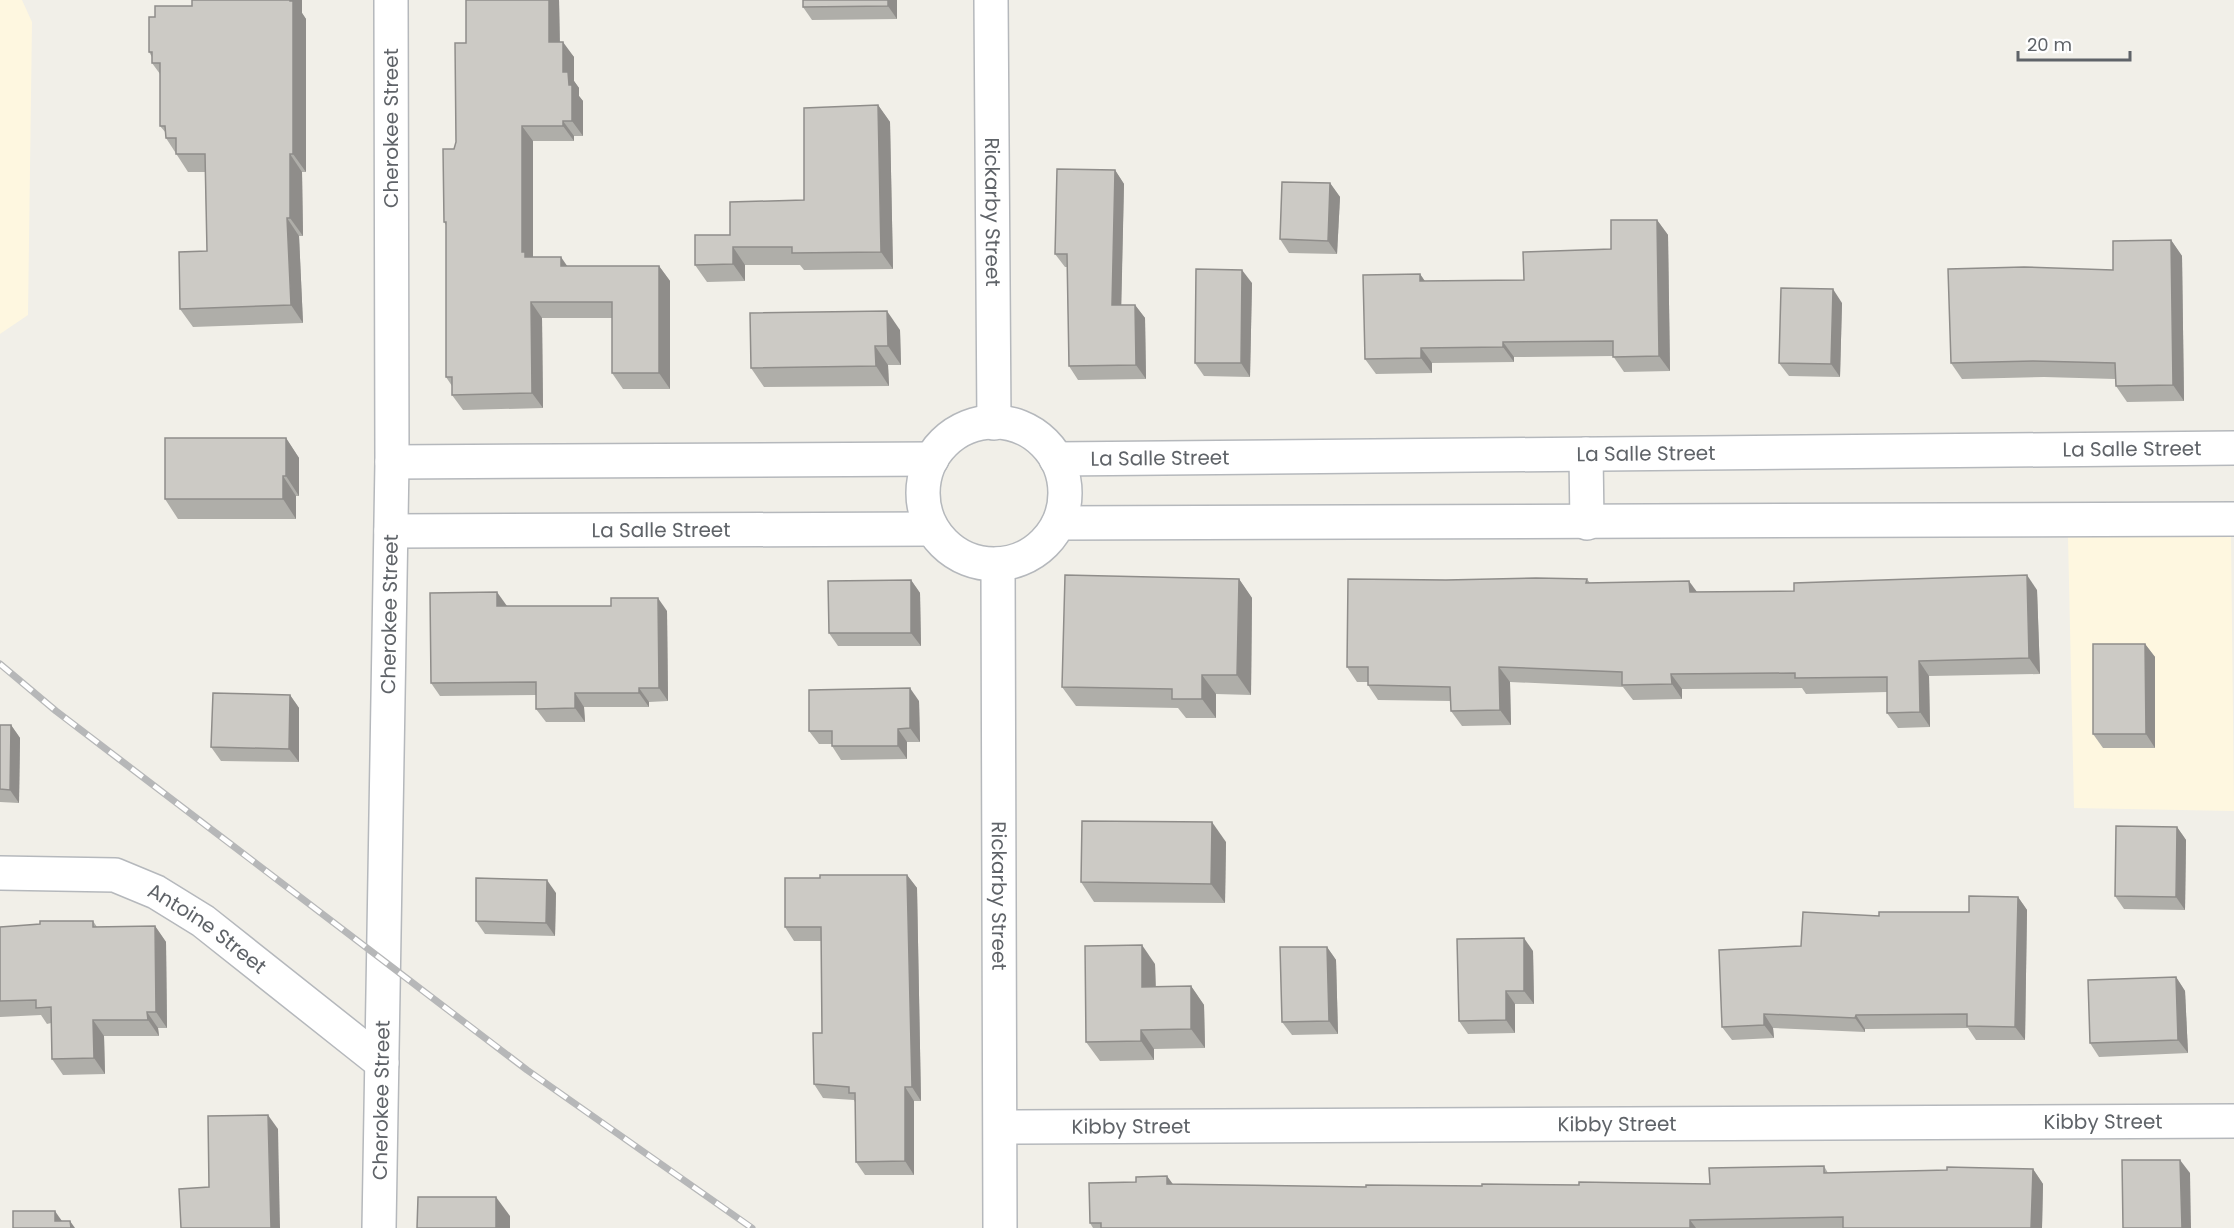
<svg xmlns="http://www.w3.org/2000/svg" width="2234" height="1228" viewBox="0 0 2234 1228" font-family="Poppins,sans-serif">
	<rect width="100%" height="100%" fill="#f1efe8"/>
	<g fill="#fef7e0">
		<path d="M0,0H22L32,22L28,315L0,334Z"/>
		<path d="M2231,535L2234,811L2074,808L2068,537Z"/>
	</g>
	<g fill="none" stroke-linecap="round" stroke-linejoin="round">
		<g stroke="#b5b8bc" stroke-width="36">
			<g id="minor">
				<path id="s1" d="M991,0L994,423"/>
				<circle cx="994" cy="493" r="71"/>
				<path d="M1586,454L1587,523"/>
				<path id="s2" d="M1056,459L2234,448"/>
				<path d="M392,462L932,459"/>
				<path d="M1059,523L2234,519"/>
				<path id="s3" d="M391,531L932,529"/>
				<path id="s4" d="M998,564L1000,1228"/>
				<path id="s5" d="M0,873L115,875L156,892L203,921L382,1063"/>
				<path id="s6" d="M1001,1127L2234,1121"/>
				<path id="s7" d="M379,1228L392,462L391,0"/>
			</g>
		</g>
		<use href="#minor" stroke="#fff" stroke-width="33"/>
		<g stroke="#b6b7b8" stroke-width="7">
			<path id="rail" d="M0,664L56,711L527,1070L752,1228"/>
		</g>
		<use href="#rail" stroke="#fff" stroke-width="4.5" stroke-dasharray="14" stroke-linecap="butt"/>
	</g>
	<g fill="#afaea9">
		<path d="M192,0H302V13L306,19V172H302L303,236H299L303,323L193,327L180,309L207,251L205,172H188L166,138V133L160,126V74L152,63V57L149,52L155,17L192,6Z"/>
		<path d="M466,0H559L560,42L574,57V81L579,88V96L583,101V136H574V141H533V257L567,266H659L670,281V389H623L612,373V318H542L543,408L463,410L452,395V386L446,377V225L444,222L454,149L456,142L466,43Z"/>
		<path d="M897,0V19L812,20L803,7Z"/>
		<path d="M878,105L890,122L893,269L804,270L800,265H745V281L707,282L695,265L730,235L804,200Z"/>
		<path d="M1115,170L1124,184L1121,305H1135L1145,318L1146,379L1078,380L1069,366L1067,267H1065L1055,254Z"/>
		<path d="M1330,183L1340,197L1337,254L1289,253L1280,239Z"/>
		<path d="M1657,220L1668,235L1670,371L1624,372L1613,356L1514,357V362L1432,363V373L1376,374L1365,359L1420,274L1425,281L1524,280L1611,249Z"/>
		<path d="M2171,240L2182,256L2184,401L2127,402L2116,386L2115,379L2044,377L1962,379L1951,363Z"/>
		<path d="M1252,283L1250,377L1204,376L1195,363Z"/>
		<path d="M1842,303L1840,377L1789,376L1779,363Z"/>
		<path d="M900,330L901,365H888L889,386L764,387L751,368Z"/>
		<path d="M286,438L299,458V496H296V519H178L165,499Z"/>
		<path d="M1239,579L1252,598L1251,695L1216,694V718H1186L1178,708L1076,706L1062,687Z"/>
		<path d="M1587,579L1590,583L1697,592L2037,590L2040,674L1929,676L1930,727L1898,728L1887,713V692L1806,694L1802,688L1682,689V699L1633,700L1623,687L1510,682L1511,725L1462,726L1451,711V701L1378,700L1368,685V682H1357L1347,667L1446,580Z"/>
		<path d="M911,580L920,593L921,646H838L829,633Z"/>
		<path d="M507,606L667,611L668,701L649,702V707H584L585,722H546L536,709V695L440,696L431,683Z"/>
		<path d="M2145,644L2155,657V748H2103L2093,734Z"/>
		<path d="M290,695L299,708V762L221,761L211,747Z"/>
		<path d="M919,701L920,742H907V759L841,760L832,746V744H819L809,731Z"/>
		<path d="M0,725H11L20,738L19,803L0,802Z"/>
		<path d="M2177,827L2186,840L2185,910L2124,909L2115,896Z"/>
		<path d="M1226,842L1225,903L1094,902L1081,882Z"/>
		<path d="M907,875L917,888L921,1101H914V1175H865L856,1162L855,1102L854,1100L823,1098L814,1084L822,1033L821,941H794L785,927L820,878Z"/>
		<path d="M556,893L555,936L485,934L476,921Z"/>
		<path d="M2018,897L2027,910L2025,1040H1976L1968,1028L1865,1029V1032L1773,1028L1774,1038L1732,1040L1722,1027L1801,946L1879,916L1969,912Z"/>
		<path d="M93,921L97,927L155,926L166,942L167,1028H158L159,1036H104L105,1074L63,1075L52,1059L51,1023L47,1024L41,1015L0,1017V927Z"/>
		<path d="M1327,947L1336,960L1338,1034L1292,1035L1282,1022Z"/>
		<path d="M1533,951L1534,1004H1515V1033L1468,1034L1459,1021Z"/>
		<path d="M1155,964L1156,987L1191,986L1204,1005L1205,1048L1154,1049V1060L1100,1061L1086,1042Z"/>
		<path d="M2176,977L2185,991L2188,1053L2099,1057L2090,1043Z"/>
		<path d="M1824,1166L1828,1173L2033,1169L2043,1184L2042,1228H1093L1090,1223L1136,1182L1167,1176L1172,1184L1366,1187L1710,1184Z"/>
	</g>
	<g fill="#8f8d8a">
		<path d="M290,0H302V13L306,19V172L293,154Z"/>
		<path d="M549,0H559L560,57L549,42Z"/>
		<path d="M888,0H897V19L888,6Z"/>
		<path d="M563,42L574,57V81L579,88V96L583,101V136L572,121L563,72Z"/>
		<path d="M878,105L890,122L893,269L881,252Z"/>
		<path d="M563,121L574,136V141L563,126Z"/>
		<path d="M522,126L533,141V264L536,273L522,252Z"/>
		<path d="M290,154L302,172L303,236L290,218Z"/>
		<path d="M1115,170L1124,184L1121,319L1112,305Z"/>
		<path d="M1330,183L1340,197L1337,254L1328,241Z"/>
		<path d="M287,218L299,236L303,323L291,305Z"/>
		<path d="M1657,220L1668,235L1670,371L1659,356Z"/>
		<path d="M2171,240L2182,256L2184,401L2173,385Z"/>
		<path d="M733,247L745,265V281L733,264Z"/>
		<path d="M561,257L572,273L561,266Z"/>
		<path d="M659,266L670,281V389L659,373Z"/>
		<path d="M1242,270L1252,283L1250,377L1241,363Z"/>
		<path d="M1420,274L1430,289L1420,281Z"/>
		<path d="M1833,289L1842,303L1840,377L1831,364Z"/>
		<path d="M531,302L542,318L543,408L532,393Z"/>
		<path d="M1135,305L1145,318L1146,379L1136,365Z"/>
		<path d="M887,311L900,330L901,365L888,346Z"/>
		<path d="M1503,342L1514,357V362L1503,347Z"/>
		<path d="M875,346L888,365L889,386L876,366Z"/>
		<path d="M1421,348L1432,363V373L1421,358Z"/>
		<path d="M286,438L299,458V496L286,476Z"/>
		<path d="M283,476L296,496V519L283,499Z"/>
		<path d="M2027,575L2037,590L2040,674L2029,658Z"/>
		<path d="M1239,579L1252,598L1251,695L1237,675Z"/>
		<path d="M911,580L920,593L921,646L911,633Z"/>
		<path d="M1689,581L1700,596L1690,592Z"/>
		<path d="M497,592L507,606H497Z"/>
		<path d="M658,598L667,611L668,701L659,688Z"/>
		<path d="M2145,644L2155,657V748L2146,734Z"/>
		<path d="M1919,661L1929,676L1930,727L1920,712Z"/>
		<path d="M1499,667L1510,682L1511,725L1500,710Z"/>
		<path d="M1671,674L1682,689V699L1672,684Z"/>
		<path d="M1202,675L1216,694V718L1202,699Z"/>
		<path d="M639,688L649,702V707L639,693Z"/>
		<path d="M910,688L919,701L920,742L910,728Z"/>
		<path d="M575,693L584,707L585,722L575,708Z"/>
		<path d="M290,695L299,708V762L289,749Z"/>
		<path d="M11,725L20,738L19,803L10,790Z"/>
		<path d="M898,729L907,742V759L898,746Z"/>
		<path d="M1212,822L1226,842L1225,903L1211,884Z"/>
		<path d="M2177,827L2186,840L2185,910L2176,897Z"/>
		<path d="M907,875L917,888L921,1101L912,1087Z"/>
		<path d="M547,880L556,893L555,936L546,923Z"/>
		<path d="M2018,897L2027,910L2025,1040L2015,1027Z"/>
		<path d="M155,926L166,942L167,1028L156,1012Z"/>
		<path d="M1524,938L1533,951L1534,1004L1524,991Z"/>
		<path d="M1142,945L1155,964L1156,1006L1142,987Z"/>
		<path d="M1327,947L1336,960L1338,1034L1329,1021Z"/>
		<path d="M2176,977L2185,991L2188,1053L2178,1040Z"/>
		<path d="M1191,986L1204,1005L1205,1048L1191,1029Z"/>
		<path d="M1506,991L1515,1004V1033L1506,1020Z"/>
		<path d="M147,1012L158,1028L159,1036L148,1020Z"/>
		<path d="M1764,1014L1773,1028L1774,1038L1764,1025Z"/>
		<path d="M1856,1015L1865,1029V1032L1855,1018Z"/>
		<path d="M93,1020L104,1036L105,1074L94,1058Z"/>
		<path d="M1141,1030L1154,1049V1060L1141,1041Z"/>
		<path d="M905,1087L914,1101V1175L905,1161Z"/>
		<path d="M268,1115L278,1129L280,1228H271Z"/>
		<path d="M2180,1160L2190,1173L2191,1228H2182Z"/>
		<path d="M2033,1169L2043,1184L2042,1228H2031Z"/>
		<path d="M1167,1176L1178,1191L1167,1184Z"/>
		<path d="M496,1197L510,1216V1228H496Z"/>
		<path d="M55,1211L64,1224L55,1221Z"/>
		<path d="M1690,1220L1696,1228H1690Z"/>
		<path d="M70,1221L75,1228H71Z"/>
	</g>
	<g fill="#cccac5" stroke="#8f8d8a" stroke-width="1.5">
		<path d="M192,0H290V1H293V154H290V218H287L291,305L180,309L179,252L207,251L205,154H176V138H166L165,126H160V63H152V52H149V17H155V6H192Z"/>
		<path d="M466,0H549V42H563V72H568L569,85H572V121H563V126H522V252H525V257H561V266H659V373H612V302H531L532,393L452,395V377H446V222H444L443,149H454L456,142L455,43H466Z"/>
		<path d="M803,0H888V6L803,7Z"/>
		<path d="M878,105L881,252L792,253V247H733V264L695,265V235H730V202L804,200V108Z"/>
		<path d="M1057,169L1115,170L1112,305H1135L1136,365L1069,366L1067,254H1055Z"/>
		<path d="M1282,182L1330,183L1328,241L1280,239Z"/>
		<path d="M1611,220H1657L1659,356L1613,357V341L1503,342V347L1421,348V358L1365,359L1363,275L1420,274V281L1524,280L1523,252L1611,249Z"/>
		<path d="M2171,240L2173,385L2116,386L2115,363L2033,361L1951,363L1948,269L2024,267L2113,270V241Z"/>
		<path d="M1196,269L1242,270L1241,363H1195Z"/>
		<path d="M1781,288L1833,289L1831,364L1779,363Z"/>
		<path d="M887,311L888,346H875L876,366L751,368L750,313Z"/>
		<path d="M165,438H286V476H283V499H165Z"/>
		<path d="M1065,575L1239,579L1237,675H1202V699H1172V689L1062,687Z"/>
		<path d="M2027,575L2029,658L1919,661L1920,712L1887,713V677L1795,678V673L1671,674L1672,684L1622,685V672L1499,667L1500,710L1451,711L1450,687L1368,685V667H1347L1348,579L1446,580L1536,578L1587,579L1586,583L1689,581L1690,592L1794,591V583Z"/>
		<path d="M911,580V633H829L828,581Z"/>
		<path d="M497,592V606H611V598H658L659,688H639V693H575V708L536,709V682L431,683L430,593Z"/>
		<path d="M2093,644H2145L2146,734H2093Z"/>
		<path d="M910,688V728L898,729V746H832V731H809V690Z"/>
		<path d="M213,693L290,695L289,749L211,747Z"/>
		<path d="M0,725H11L10,790L0,789Z"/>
		<path d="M1082,821L1212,822L1211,884L1081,882Z"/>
		<path d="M2116,826L2177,827L2176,897L2115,896Z"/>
		<path d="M820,875H907L912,1087H905V1161L856,1162L855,1093H849V1087L814,1084L813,1033H822L821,927H785V878H820Z"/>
		<path d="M476,878L547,880L546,923L476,921Z"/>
		<path d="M1969,896L2018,897L2015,1027L1967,1026V1014L1856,1015L1855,1018L1764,1014V1025L1722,1027L1719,950L1801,946L1803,912L1879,916V912H1969Z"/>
		<path d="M40,921H93V927L155,926L156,1012H147L148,1020H93L94,1058L52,1059L51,1007L36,1008V1000L0,1001V927L40,924Z"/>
		<path d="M1524,938V991H1506V1020L1459,1021L1457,939Z"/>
		<path d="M1142,945V987L1191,986V1029L1141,1030V1041L1086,1042L1085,946Z"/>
		<path d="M1280,947H1327L1329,1021L1282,1022Z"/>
		<path d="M2176,977L2178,1040L2090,1043L2088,980Z"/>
		<path d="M268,1115L271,1228H181L179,1189L209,1187L208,1116Z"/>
		<path d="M2122,1160H2180L2182,1228H2123Z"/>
		<path d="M1824,1166V1173L1947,1170V1167L2033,1169L2031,1228H1843V1217L1690,1220V1228H1101V1223H1090L1089,1183L1136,1182V1177L1167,1176V1184L1366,1187V1185L1482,1186V1184L1579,1185V1182L1710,1184L1709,1168Z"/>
		<path d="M418,1197H496V1228H417Z"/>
		<path d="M13,1211H55V1221H70L71,1228H13Z"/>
	</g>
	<g text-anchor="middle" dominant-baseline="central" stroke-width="5" stroke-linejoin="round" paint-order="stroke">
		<g font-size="20" fill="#5f6368" stroke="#fff">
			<text transform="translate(391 128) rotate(-90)">Cherokee Street</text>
			<text stroke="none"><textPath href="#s1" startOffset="212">Rickarby Street</textPath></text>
			<text stroke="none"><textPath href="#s2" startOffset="1076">La Salle Street</textPath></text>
			<text stroke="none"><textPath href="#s2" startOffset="590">La Salle Street</textPath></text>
			<text stroke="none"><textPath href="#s2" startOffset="104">La Salle Street</textPath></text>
			<text stroke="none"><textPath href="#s3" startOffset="270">La Salle Street</textPath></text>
			<text stroke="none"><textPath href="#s7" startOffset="614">Cherokee Street</textPath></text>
			<text stroke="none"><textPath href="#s4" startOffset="332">Rickarby Street</textPath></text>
			<text stroke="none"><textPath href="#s5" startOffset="222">Antoine Street</textPath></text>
			<text stroke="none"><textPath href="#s7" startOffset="128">Cherokee Street</textPath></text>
			<text stroke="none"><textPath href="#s6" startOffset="1102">Kibby Street</textPath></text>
			<text stroke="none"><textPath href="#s6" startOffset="616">Kibby Street</textPath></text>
			<text stroke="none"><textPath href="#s6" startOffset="130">Kibby Street</textPath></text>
		</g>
	</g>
	<path d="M2018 51v9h112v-9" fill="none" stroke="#5f6368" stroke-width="3"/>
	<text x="2027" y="51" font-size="18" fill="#5f6368" stroke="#ffffff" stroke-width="4.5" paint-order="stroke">20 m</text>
</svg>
